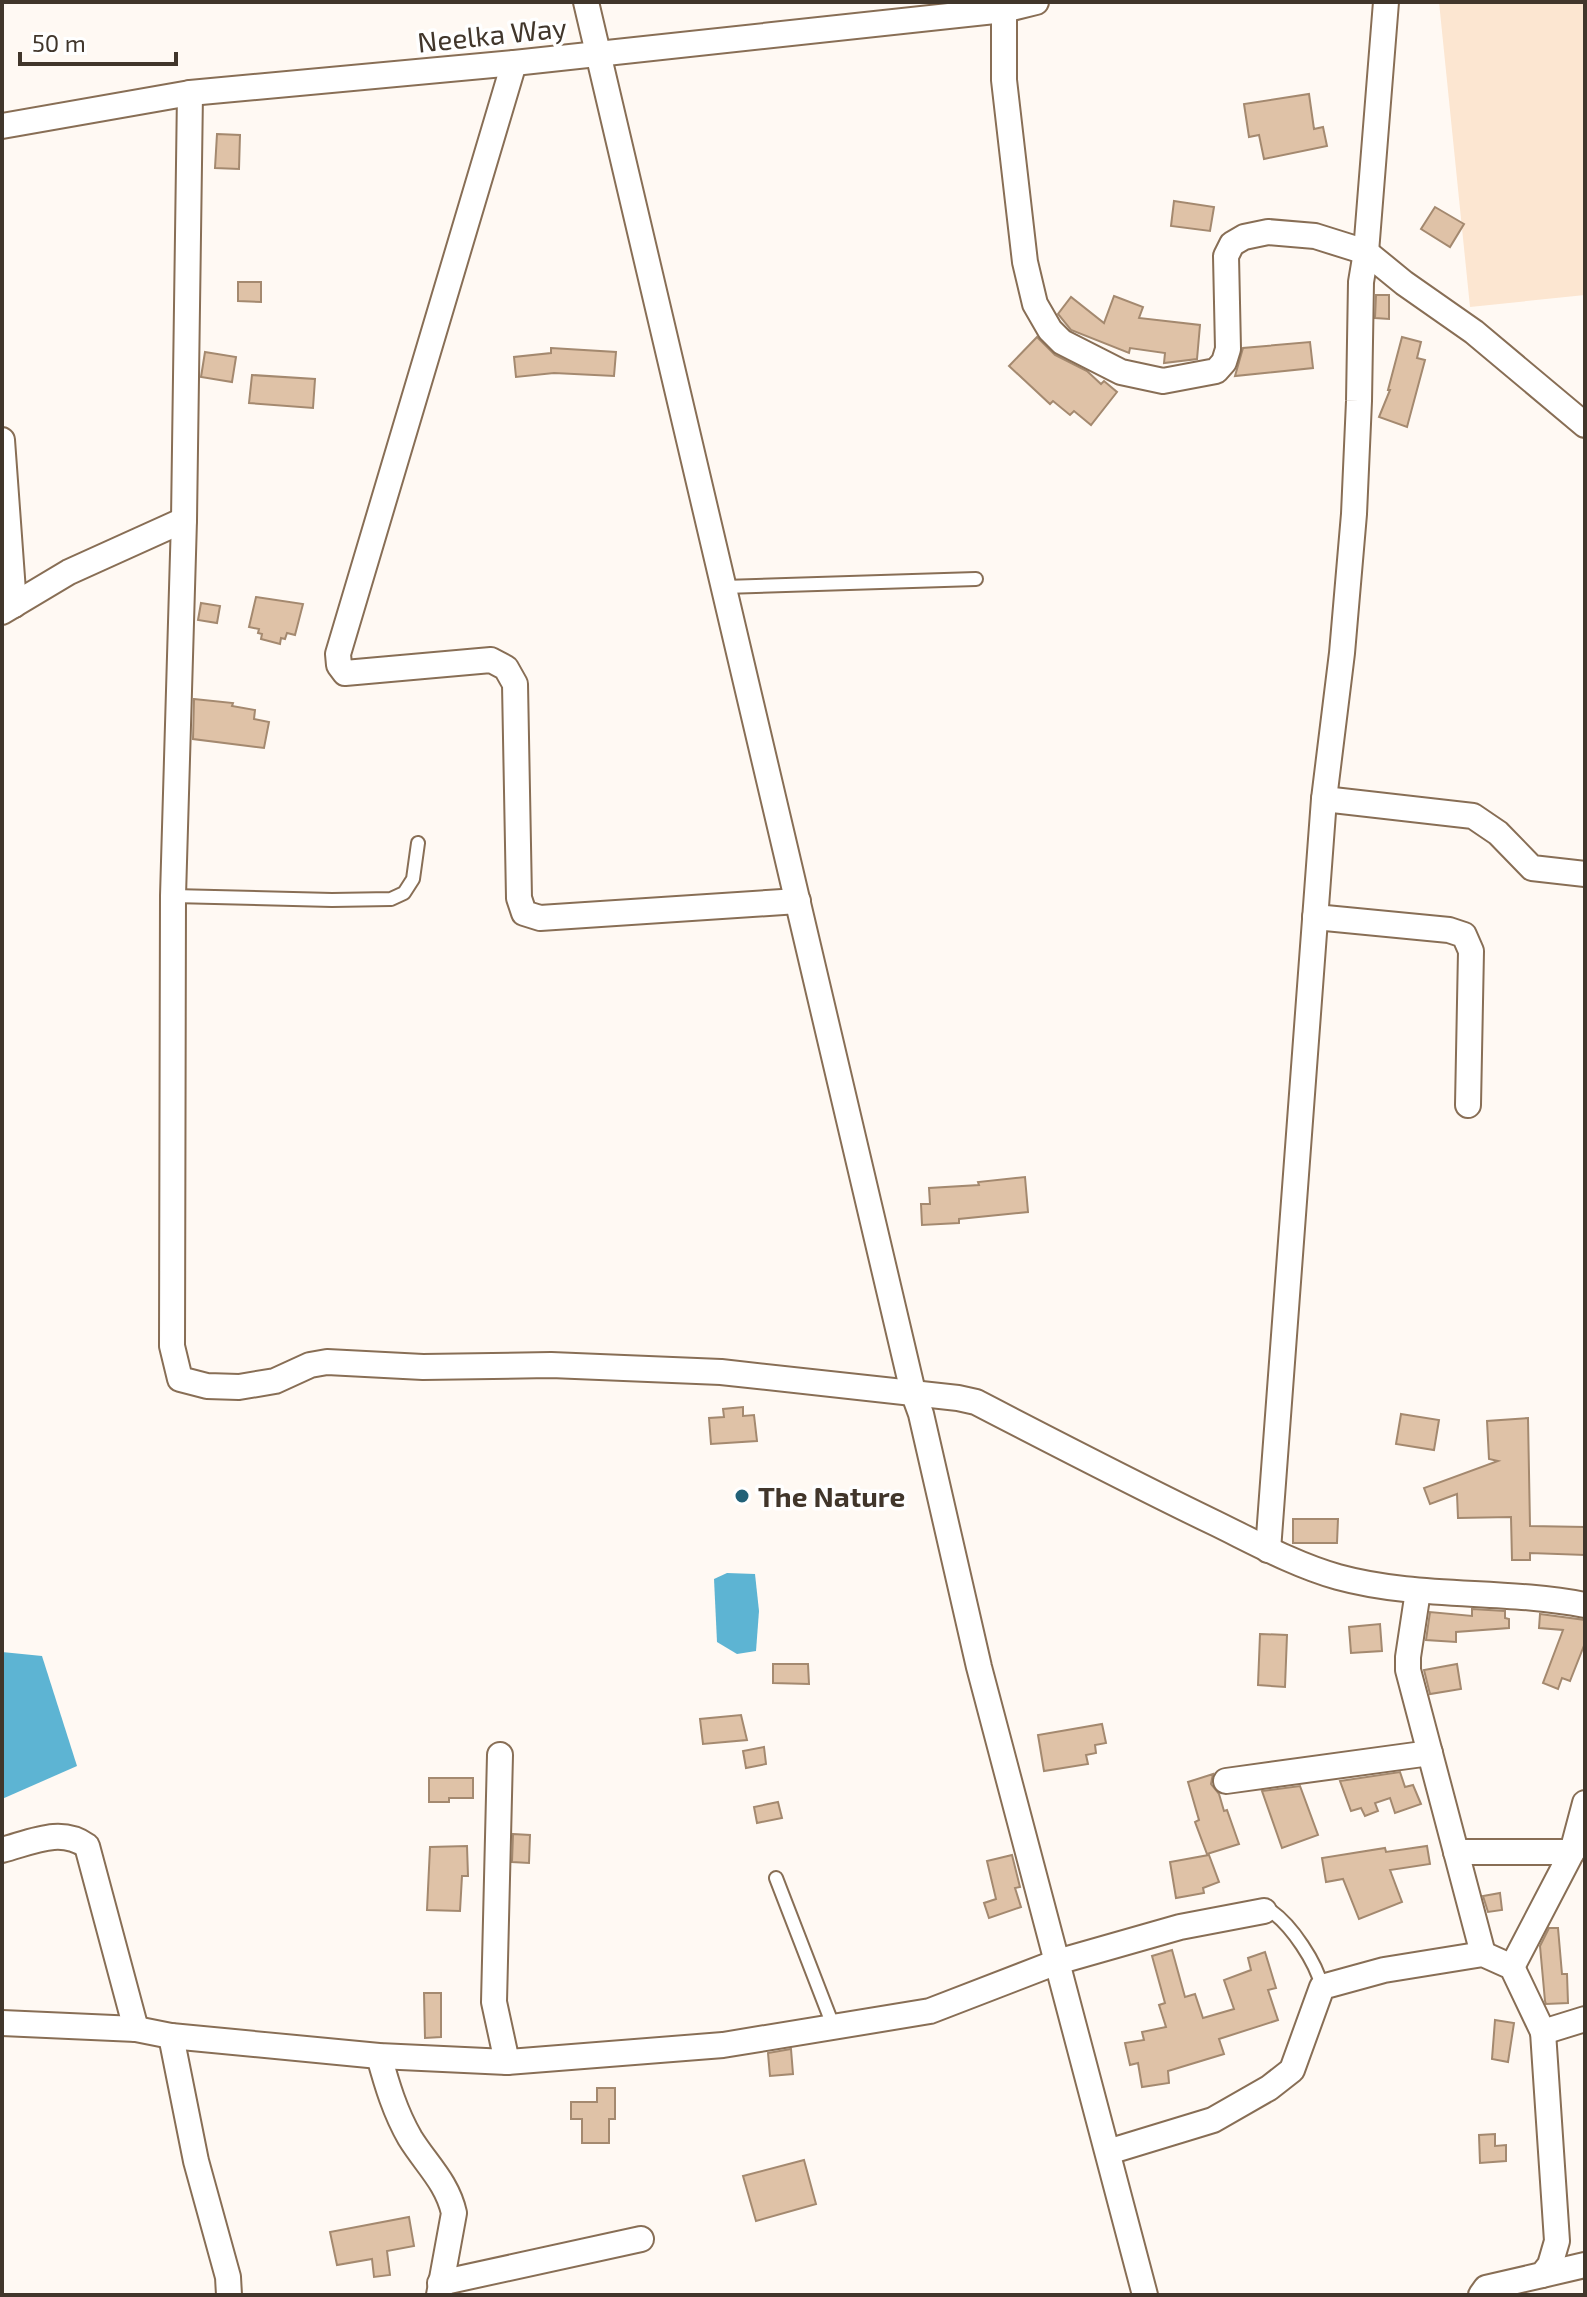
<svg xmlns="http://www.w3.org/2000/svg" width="1587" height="2297" viewBox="0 0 1587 2297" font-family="'Exo 2',sans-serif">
	<rect width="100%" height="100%" fill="#fff9f3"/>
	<path fill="#fce6d1" d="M1439,2H1585V295L1470,307Z"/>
	<g fill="#5db4d3">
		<path d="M727,1573L755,1574L759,1611L756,1651L737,1654L717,1642L714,1579Z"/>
		<path d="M2,1652L42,1656L77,1766L2,1799Z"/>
	</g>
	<g fill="#dfc2a7" stroke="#a4896f" stroke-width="2">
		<path d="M1309,94L1314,129L1323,127L1327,146L1264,159L1259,135L1249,137L1244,104Z"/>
		<path d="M217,134L240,135L239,169L215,168Z"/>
		<path d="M1174,201L1214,207L1210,231L1171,226Z"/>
		<path d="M1435,207L1464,224L1450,247L1421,229Z"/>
		<path d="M238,282H261V302L238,301Z"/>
		<path d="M1376,295H1389V319L1375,318Z"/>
		<path d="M1114,296L1143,307L1139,318L1200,325L1197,359L1164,363L1165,353L1130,348L1129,353L1071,330L1058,314L1071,297L1104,323Z"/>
		<path d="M1037,337L1055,355L1087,371L1101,384L1104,381L1117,392L1091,425L1074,411L1070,415L1053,401L1050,404L1009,366Z"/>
		<path d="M1402,337L1421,342L1417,358L1425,360L1407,427L1379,417L1390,390H1388Z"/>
		<path d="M1310,342L1313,368L1235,376L1243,348Z"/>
		<path d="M551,348L616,352L614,376L554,373L516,377L514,357L551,353Z"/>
		<path d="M205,352L236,357L232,382L201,377Z"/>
		<path d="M252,375L315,379L313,408L249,403Z"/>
		<path d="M256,597L303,604L295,635L287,633L285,639L281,638L280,644L261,639L262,634L258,633L259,629L249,627Z"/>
		<path d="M201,603L220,606L217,623L198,620Z"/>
		<path d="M194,699L233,703L232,706L255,710L254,719L269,722L264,748L193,739Z"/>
		<path d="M1025,1177L1028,1212L959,1219V1223L922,1225L921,1204H930L929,1188L979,1185L978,1182Z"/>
		<path d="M743,1407V1416L754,1415L757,1441L711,1444L709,1418L724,1417L723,1409Z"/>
		<path d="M1401,1414L1439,1420L1434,1450L1396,1444Z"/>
		<path d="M1528,1418L1530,1526L1585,1527V1555L1530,1553V1560H1512L1511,1517L1458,1518L1457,1494L1430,1504L1424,1488L1498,1461L1489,1459L1487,1421Z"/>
		<path d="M1293,1519H1338L1337,1543H1293Z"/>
		<path d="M1472,1609L1505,1611V1618L1509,1619V1628L1456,1632V1642L1426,1640L1430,1612L1472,1616Z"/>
		<path d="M1540,1614L1585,1620V1643L1570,1681L1562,1678L1558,1689L1543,1683L1563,1630L1539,1628Z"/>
		<path d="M1380,1624L1382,1651L1351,1653L1349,1627Z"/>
		<path d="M1260,1634L1287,1635L1285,1687L1258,1685Z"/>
		<path d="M773,1664H808L809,1684L773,1683Z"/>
		<path d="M1457,1664L1461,1689L1430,1694L1424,1670Z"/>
		<path d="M741,1715L747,1740L703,1744L700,1719Z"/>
		<path d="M1102,1724L1106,1743L1095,1745L1096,1753L1086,1755L1088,1764L1044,1771L1038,1735Z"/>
		<path d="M764,1747L766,1764L746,1768L743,1751Z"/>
		<path d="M1400,1772L1405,1787L1413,1785L1421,1804L1395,1813L1390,1798L1375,1803L1378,1811L1365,1816L1361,1808L1351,1811L1340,1781Z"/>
		<path d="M1213,1774L1211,1784L1219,1794L1224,1811L1227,1810L1239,1844L1207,1854L1195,1822L1199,1820L1188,1782Z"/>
		<path d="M429,1778H473V1798H449V1802H429Z"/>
		<path d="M1300,1786L1318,1835L1282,1848L1262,1791Z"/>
		<path d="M778,1802L782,1818L757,1823L754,1807Z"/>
		<path d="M513,1834L530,1835L529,1863L512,1862Z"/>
		<path d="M467,1846L468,1876H462L460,1911L427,1910L430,1847Z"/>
		<path d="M1427,1846L1430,1864L1390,1870L1402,1902L1359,1919L1343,1879L1326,1882L1322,1858L1385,1848L1386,1852Z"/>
		<path d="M1012,1855L1020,1887L1015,1888L1021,1907L989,1918L984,1903L996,1899L987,1861Z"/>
		<path d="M1209,1855L1219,1882L1203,1888L1204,1893L1176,1898L1170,1862Z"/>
		<path d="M1500,1893L1502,1910L1488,1912L1483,1896Z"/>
		<path d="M1549,1928H1558L1562,1974H1567L1568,2003L1546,2004L1545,2001L1540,1946Z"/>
		<path d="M1172,1950L1185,1997L1195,1994L1203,2018L1234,2009L1224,1980L1251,1970L1248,1958L1265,1952L1276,1988L1268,1990L1278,2020L1219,2039L1224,2054L1168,2071L1169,2083L1142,2087L1138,2063L1130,2065L1125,2043L1144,2040L1142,2032L1166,2027L1159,2005L1165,2003L1152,1956Z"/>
		<path d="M424,1993H441V2037L425,2038Z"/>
		<path d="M1495,2020L1514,2023L1508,2062L1492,2059Z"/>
		<path d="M791,2049L793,2074L770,2076L768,2053Z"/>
		<path d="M597,2088H615V2119H609V2143H582V2119H571V2102H597Z"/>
		<path d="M1495,2134V2146L1506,2145V2161L1480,2163L1479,2135Z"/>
		<path d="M804,2160L816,2204L756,2221L743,2176Z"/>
		<path d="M409,2217L414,2246L387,2251L390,2275L374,2277L372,2259L337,2265L330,2232Z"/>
	</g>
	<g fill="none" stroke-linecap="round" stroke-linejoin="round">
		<g stroke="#886e55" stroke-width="16">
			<g id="service">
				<path d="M724,587L976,579"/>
				<path d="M173,896L332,900L391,899L404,893L413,879L418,843"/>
				<path d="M776,1878L834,2028"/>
				<path d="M1264,1911H1271C1292,1926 1316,1962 1322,1987"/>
			</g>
		</g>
		<g stroke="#886e55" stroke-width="28">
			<g id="minor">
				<path d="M586,2L913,1392L921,1414L979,1667L1145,2295"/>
				<path d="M1004,10V80L1025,262L1035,304L1050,330L1062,342L1121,372L1163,381L1216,371L1224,362L1228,349L1226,256L1232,244L1244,237L1268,232L1315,236L1366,252L1404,283L1474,332L1585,425"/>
				<path d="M514,63L338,654L339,665L345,673L491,660L506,668L515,684L519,898L524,913L540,918L798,901"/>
				<path d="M190,93L184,520L173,896L172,1346L180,1379L207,1386L239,1387L275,1381L310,1365L327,1362L423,1367L551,1365L721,1372L958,1398L976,1402C1055,1443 1134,1484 1215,1523C1254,1542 1295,1565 1338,1577C1418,1599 1504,1589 1585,1605"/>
				<path d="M2,126L190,93L514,63L1004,10L1036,2"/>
				<path d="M2,440L14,605"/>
				<path d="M2,612L69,572L184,520"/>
				<path d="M1324,799L1473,816L1498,833L1532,868L1585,874"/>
				<path d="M1315,917L1449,930L1464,935L1471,951L1468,1105"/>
				<path d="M1268,1550L1324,799L1342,653L1354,514L1359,401L1361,282L1366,252L1386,2"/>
				<path d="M1418,1591L1408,1657V1670L1483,1954"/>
				<path d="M500,1755L494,2002L507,2062"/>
				<path d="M1226,1781L1430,1753"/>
				<path d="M2,1850C32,1842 61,1827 87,1846L136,2029"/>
				<path d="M1456,1852H1572"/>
				<path d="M1512,1967L1572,1852L1585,1803"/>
				<path d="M2,2023L136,2029L171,2036L379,2056L507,2062L723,2045L930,2011L1057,1962L1180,1927L1264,1911"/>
				<path d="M171,2036L196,2161L228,2277L229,2295"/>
				<path d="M379,2056C387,2085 395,2112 410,2138C426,2164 447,2182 454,2213L439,2295"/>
				<path d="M1108,2152L1213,2120L1269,2088L1292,2070L1322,1987L1384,1970L1483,1954L1512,1967L1543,2032L1585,2019"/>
				<path d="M1542,2275L1585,2265"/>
				<path d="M440,2283L641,2239"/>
				<path d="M1481,2295L1486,2288L1542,2275L1550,2265L1557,2241L1543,2032"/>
			</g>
		</g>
		<use href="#service" stroke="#fff" stroke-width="12"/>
		<use href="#minor" stroke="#fff" stroke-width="24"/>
	</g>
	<circle fill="#226177" stroke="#fff" stroke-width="3" cx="742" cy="1496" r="8"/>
	<g text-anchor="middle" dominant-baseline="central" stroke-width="7" stroke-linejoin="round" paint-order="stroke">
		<g font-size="28" fill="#41362b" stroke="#fff">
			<text transform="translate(492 34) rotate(-6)">Neelka Way</text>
		</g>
		<g font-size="28" font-weight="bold" fill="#41362b" stroke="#fff" text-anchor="start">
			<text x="758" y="1496">The Nature</text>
		</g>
	</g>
	<rect width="1587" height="2297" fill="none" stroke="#41362b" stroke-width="8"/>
	<path d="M20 52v12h156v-12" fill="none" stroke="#41362b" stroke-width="4"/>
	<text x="32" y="52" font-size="24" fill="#41362b" stroke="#ffffff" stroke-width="6" paint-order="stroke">50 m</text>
</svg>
